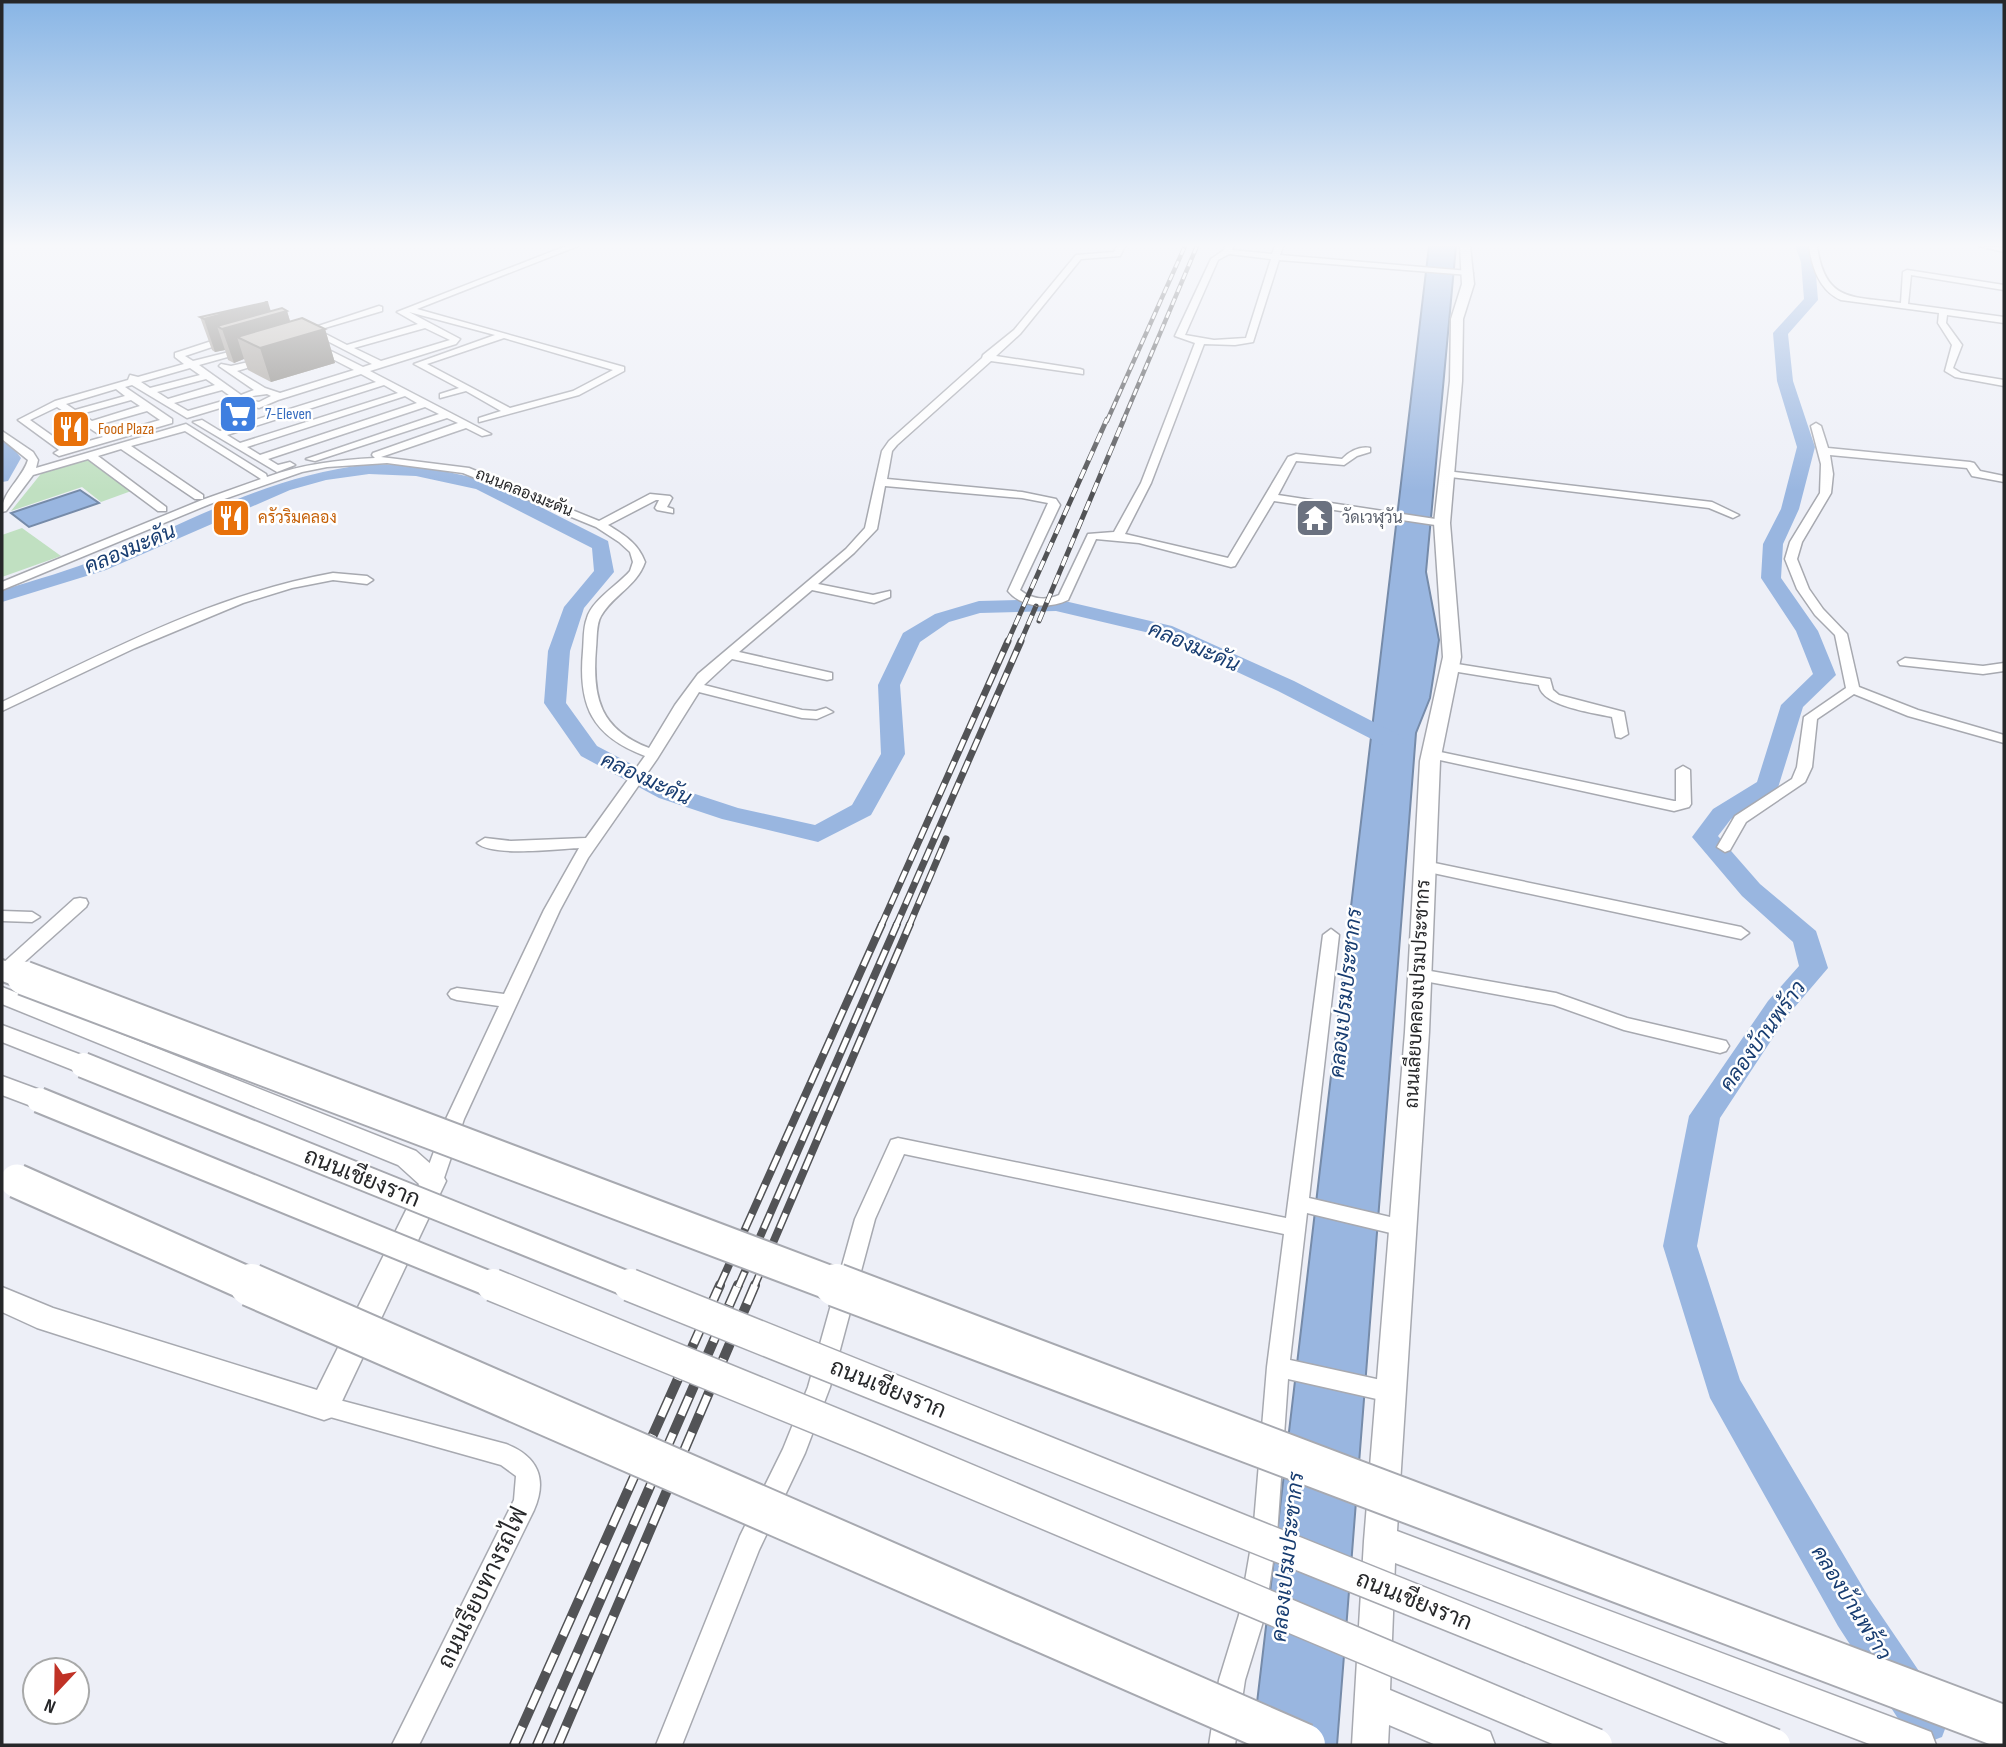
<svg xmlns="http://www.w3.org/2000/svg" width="2006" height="1747" viewBox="0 0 2006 1747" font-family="'Sofia Sans Condensed',Sarabun,sans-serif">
	<rect width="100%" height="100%" fill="#edeff7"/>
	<g fill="#c0e0c1">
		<path d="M90,458L134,490L101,502L82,487L11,511L44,470Z"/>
		<path d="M22,528L61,556L2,577V535Z"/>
	</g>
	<g fill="#99b6e0" stroke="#768ba9" stroke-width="2">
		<path d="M1429,246H1456L1426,572L1439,640L1430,698L1416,733L1337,1745H1252Z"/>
		<path d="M80,490L99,503L29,527L11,513Z"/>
	</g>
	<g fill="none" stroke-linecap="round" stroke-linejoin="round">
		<g fill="#99b6e0" fill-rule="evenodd">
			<path d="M1795,246H1808L1815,262L1818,300L1788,334L1793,381L1815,447L1799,509L1783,544L1781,578L1818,631L1836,675L1803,707L1777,791L1731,819L1718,836L1760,884L1816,931L1828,968L1788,1015L1720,1118L1697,1246L1740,1380L1868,1596L1942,1705L1948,1721L1942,1737L1926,1743L1910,1737L1838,1626L1710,1398L1663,1246L1689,1116L1768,1001L1799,966L1793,942L1742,896L1692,837L1713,809L1757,782L1781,705L1813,674L1796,631L1761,578L1763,544L1781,509L1797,447L1777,381L1773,333L1804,299L1801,262Z"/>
			<path d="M2,440L8,441L21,458L8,481L2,482Z"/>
			<path d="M369,464L416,465L489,481L608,541L614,572L584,608L570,651L566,703L597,746L677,788L738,808L815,825L852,805L881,754L878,685L903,633L935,614L979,601L1056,599L1172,626L1294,681L1401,736L1405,741L1401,746H1385L1278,691L1158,635L1056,611L980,613L949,622L920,642L900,685L905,754L871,815L818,842L722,819L659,798L581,756L544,703L548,651L564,607L594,571L592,548L476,489L416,476L369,474L326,480L290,490L106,570L2,602V590C36,580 70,570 103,557C197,519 265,477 369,464Z"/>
		</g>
		<g stroke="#a7a9b0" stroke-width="3">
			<g id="street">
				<path d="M566,246H578L417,309L624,367V371L579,395L479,422V418L501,411L466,391L440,398V394L459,388L414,364L495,335L409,312L460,339L456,344L370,371L491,434L482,436L466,428L381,457L469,468L599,521L650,494L670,496L672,498L667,507L673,509V513L657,510L655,508L659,500H656L608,525C624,535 638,543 645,562C637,586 613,595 601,616C596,624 597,639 596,648C592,698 600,729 649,748L675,705L698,674L846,549L865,528L882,451L889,441L982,358L983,355L1014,330L1076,255L1114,252L1117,246H1125L1120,256L1081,259L1020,334L996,356L1080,369L1083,370V374L991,361L897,445L892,451L887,479L1022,492L1056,499L1060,505L1020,590C1031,599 1046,601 1059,595L1088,534L1114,532L1141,483L1195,343L1175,336L1211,259L1224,250L1225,246H1233L1232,250L1272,254L1275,246H1283L1280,255L1469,271L1473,273L1469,275L1279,260L1253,342L1235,345L1204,344L1151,483L1125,534L1228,558L1288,457L1296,454L1342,459C1349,452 1359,446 1370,448V452L1357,456L1344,465L1296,461L1278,495L1442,520L1448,523L1442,526L1274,501L1235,566L1231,567L1139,543L1096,539L1068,600C1049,609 1022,608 1008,591L1048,503L1022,498L885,486L877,529L854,553L818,584L873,595L890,591V597L874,603L812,590L739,652L832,673V679L827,680L732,659L704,685L802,710L816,711L826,708L833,712L817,719L802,718L699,692L657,759L588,858L560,910L464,1119L443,1181L440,1187L433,1189L426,1187L423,1181L446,1119L499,1006L457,1000L451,998L448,994L451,990L457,988L504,994L544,910L579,848C557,849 492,857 477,843L485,838L511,841L586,838L645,756C592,736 578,706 583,651C584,641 583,628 587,618C592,600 618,585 630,571L633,562L630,552L619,542L596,527L463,473L387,463L327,467L302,472L210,504L2,590V582L202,500L261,479L185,431L131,446L203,495V499H195L121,449L98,456L166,507V511H158L88,459L33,475L6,511L2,512C1,493 22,479 28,460L2,439V431L33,452L38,460L36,468L186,424L266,474L267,477C303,464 337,460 375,458L372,455L373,453L458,423L447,418L315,461L306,459L439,414L425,407L268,459L278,465L290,462L295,465L277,472L193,422L202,420L220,431L376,382L361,374L278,400L259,408L237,403L187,418L132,385L125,387L172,419V423L59,456L54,453L59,450L18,420L55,401L128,380L130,375L138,377L184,364L175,357V353L227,336L232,339L230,341L185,356L193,361L249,347V351L199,365L241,395L254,390L219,366L221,364L231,366L270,357V361L237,371L265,388L280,393L354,370L311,348V344H317L363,367L372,364L306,330L379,306L382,307V311L318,330L347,345L418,324L397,312ZM1229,254L1271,259L1246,338L1214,340L1185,335L1218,260ZM425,328L450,340L381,361L354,348ZM504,338L613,370L573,391L510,408L427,364ZM190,368L200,375L150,388L141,382ZM206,379L215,385L168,399L157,392ZM384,385L398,393L240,443L227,435ZM116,389L125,396L75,410L66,404ZM222,390L233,398L188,411L174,403ZM267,394L271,396L259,402L246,400L253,396ZM405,396L417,403L260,455L247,447ZM131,400L140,406L92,421L81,414ZM57,407L103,437L68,447L30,420ZM147,411L160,420L112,434L98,425Z"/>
				<path d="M1809,246H1817C1825,304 1854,296 1901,303L1903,272L1907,270L2004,285V290L1911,275L1908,304L2004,317V323L1947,315L1946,323L1962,345L1953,368L1961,373L2004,380V386L1955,377L1945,371L1952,345L1938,323L1939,313L1841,300C1820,291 1812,268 1809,246Z"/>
				<path d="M1979,246L2004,248V252Z"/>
				<path d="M1816,423L1821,426L1828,448L1970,462L1974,463L1980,471L2004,476V482L1972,476L1967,468L1830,455L1833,474L1831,493L1802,542L1797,559L1809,589L1823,609L1847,634L1859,687L1918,710L2004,735V743L1908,716L1854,694L1817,719L1812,767L1805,782L1746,822L1730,850L1725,852L1717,847L1735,816L1792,779L1797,767L1804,717L1846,688L1835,635L1815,615L1797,589L1785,559L1790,542L1820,493L1821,464L1811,426Z"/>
				<path d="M1446,471L1712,502L1739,515L1733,518L1709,508L1442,476L1441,474Z"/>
				<path d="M333,573L367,576L373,580L367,584L333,580L292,588L243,603L135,648L2,711V702C109,651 215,594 333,573Z"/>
				<path d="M1905,658L1983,666L2004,663V671L1983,674L1900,665L1898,662Z"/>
				<path d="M1451,663L1550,679L1553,690L1559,695L1624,712L1628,734L1621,738L1616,737L1612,717C1594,713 1541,706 1539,685L1446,670V664Z"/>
				<path d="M1431,750L1674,801H1676V770L1683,766L1690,770L1691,804L1689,807L1674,811L1426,757L1424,754Z"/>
				<path d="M1425,861L1741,927L1749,933L1741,939L1419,870L1417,866L1419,862Z"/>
				<path d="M80,898L86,899L88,903L86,907L10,975L2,976V964L74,899Z"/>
				<path d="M2,911L32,912L40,917L32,922L2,921Z"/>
				<path d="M1331,929L1339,935L1309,1198L1403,1220L1410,1222L1413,1228L1410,1234L1403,1236L1307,1213L1290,1360L1390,1382L1398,1385L1401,1392L1398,1399L1390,1402L1288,1379L1277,1535L1265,1615L1245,1680L1235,1745H1209L1219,1680L1239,1615L1253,1535L1267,1367L1284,1234L904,1154L875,1219L830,1387L805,1453L759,1550L682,1745H656L740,1536L783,1449L808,1387L855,1219L891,1140L898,1138L1286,1218L1323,935Z"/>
				<path d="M1419,969L1556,993L1627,1018L1726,1041L1729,1046L1726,1051L1720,1053L1624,1030L1554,1005L1413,979L1410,975L1413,971Z"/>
				<path d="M324,1396L506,1444C537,1456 548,1478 534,1510L419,1745H392L514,1500L516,1476L501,1465L316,1413L313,1406L316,1399Z"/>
			</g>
		</g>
		<g stroke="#a7a9b0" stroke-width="3">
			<g id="secondary">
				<path d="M1460,246H1470L1474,284L1463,319L1462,381L1450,523L1461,657L1440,761L1429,1032L1397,1531L1918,1727L1931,1732L1936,1745H1872L1395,1563L1390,1690L1490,1732L1495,1745H1436L1389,1725L1388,1745H1352L1364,1541L1405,1032L1420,761L1443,657L1434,523L1450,381L1451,319L1462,284Z"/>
				<path d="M2,987L416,1151L442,1174L446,1181L335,1416L324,1420L37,1328L2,1312V1287L53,1308L317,1390L419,1184L398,1165L2,1004Z"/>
				<path d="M2,1025L92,1059L95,1065L92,1071L83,1074L2,1042Z"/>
				<path d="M2,1076L48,1093L51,1100L48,1107L39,1109L2,1095Z"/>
			</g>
		</g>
		<g stroke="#a7a9b0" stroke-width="4">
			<path id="highway" d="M2,960L35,971L39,978L35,985L24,989L2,981Z"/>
		</g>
		<use href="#street" fill="#fff" fill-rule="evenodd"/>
		<use href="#secondary" fill="#fff" fill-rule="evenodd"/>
		<use href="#highway" fill="#fff" fill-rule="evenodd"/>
		<g stroke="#525356" stroke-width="4.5">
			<g id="rail-far4">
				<path d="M1107,421L1185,246"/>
				<path d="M1123,421L1197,246"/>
			</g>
		</g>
		<g stroke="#525356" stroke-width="5">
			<g id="rail-far3">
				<path d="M1039,621L1124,419"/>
				<path d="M1007,643L1107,419"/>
				<path d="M1020,643L1036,606"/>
			</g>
		</g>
		<g stroke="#525356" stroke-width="7">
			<g id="rail-far2">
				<path d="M881,926L1008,641"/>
				<path d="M896,926L1021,641"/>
				<path d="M909,926L946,839"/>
			</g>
		</g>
		<g stroke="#525356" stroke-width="8">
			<g id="rail-far1">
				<path d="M719,1287L882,924"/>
				<path d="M738,1287L897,924"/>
				<path d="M754,1287L910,924"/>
			</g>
		</g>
		<g stroke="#525356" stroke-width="10">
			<g id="rail">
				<path d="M514,1745L720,1285"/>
				<path d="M537,1745L738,1285"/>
				<path d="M558,1745L755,1285"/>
			</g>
		</g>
		<use href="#rail-far4" stroke="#fff" stroke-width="2.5" stroke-dasharray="7" stroke-linecap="butt"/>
		<use href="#rail-far3" stroke="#fff" stroke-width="3.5" stroke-dasharray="10" stroke-linecap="butt"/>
		<use href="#rail-far2" stroke="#fff" stroke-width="4.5" stroke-dasharray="12" stroke-linecap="butt"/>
		<use href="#rail-far1" stroke="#fff" stroke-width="5" stroke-dasharray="16" stroke-linecap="butt"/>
		<use href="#rail" stroke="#fff" stroke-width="7" stroke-dasharray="20" stroke-linecap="butt"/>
		<g stroke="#a7a9b0" stroke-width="28" stroke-linecap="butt">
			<g id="secondary-bridge-far1">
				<path d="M83,1065L635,1287"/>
				<path d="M39,1100L497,1287"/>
			</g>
		</g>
		<g stroke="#a7a9b0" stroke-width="35" stroke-linecap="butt">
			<g id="secondary-bridge">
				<path d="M493,1285L870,1439L1596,1745"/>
				<path d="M630,1285L1774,1745"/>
			</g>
		</g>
		<g stroke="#a7a9b0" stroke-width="37" stroke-linecap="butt">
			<g id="highway-bridge-far1">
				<path d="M24,978L841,1287"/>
				<path d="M17,1181L255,1287"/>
			</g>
		</g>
		<g stroke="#a7a9b0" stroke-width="46" stroke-linecap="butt">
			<g id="highway-bridge">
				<path d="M251,1285L1304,1745"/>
				<path d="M836,1285L2004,1727"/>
			</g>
		</g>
		<use href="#secondary-bridge-far1" stroke="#fff" stroke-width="24"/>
		<use href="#secondary-bridge" stroke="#fff" stroke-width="32"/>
		<use href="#highway-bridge-far1" stroke="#fff" stroke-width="33"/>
		<use href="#highway-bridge" stroke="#fff" stroke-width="42"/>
	</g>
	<path fill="#a9a49e" d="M271,311H287L290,321L325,329L335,363L271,382L248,370L244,359L234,363L228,360L225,350L215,352L212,350L200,317Z"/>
	<path fill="#898681" d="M268,302L272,315L287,311L295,338L325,329L335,363L271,382L260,348L237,337L244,359L234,363L222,329L217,326L225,350L215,352L204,319Z"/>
	<g fill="#c4bfb8" stroke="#898681" stroke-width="2">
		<path d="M268,302L204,319L200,317Z"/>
		<path d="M282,308L287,311L222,329L217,326Z"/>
		<path d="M302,318L325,329L260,348L237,337Z"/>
	</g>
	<linearGradient id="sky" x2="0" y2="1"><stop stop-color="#88b5e5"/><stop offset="0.5" stop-color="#f7f8fb"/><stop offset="1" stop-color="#f7f8fb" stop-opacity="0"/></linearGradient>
	<rect width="2006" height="491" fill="url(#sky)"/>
	<defs>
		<g id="supermarket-square" transform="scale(2.0125)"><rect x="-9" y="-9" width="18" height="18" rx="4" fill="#3f7fe0" stroke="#fff"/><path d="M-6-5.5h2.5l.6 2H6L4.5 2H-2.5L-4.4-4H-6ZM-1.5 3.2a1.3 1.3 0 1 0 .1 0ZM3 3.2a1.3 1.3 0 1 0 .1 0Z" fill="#fff"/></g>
		<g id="restaurant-square" transform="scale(2.0125)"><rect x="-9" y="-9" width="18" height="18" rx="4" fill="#e8710a" stroke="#fff"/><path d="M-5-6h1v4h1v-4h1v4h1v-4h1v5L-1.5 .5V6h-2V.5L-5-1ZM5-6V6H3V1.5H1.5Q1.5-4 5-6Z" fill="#fff"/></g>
		<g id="temple-square" transform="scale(2.0125)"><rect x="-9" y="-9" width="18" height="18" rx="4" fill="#6b7280" stroke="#fff"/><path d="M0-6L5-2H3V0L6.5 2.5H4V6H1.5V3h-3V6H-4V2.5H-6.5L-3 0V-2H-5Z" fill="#fff"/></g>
	</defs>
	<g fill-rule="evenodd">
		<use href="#supermarket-square" x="238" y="414"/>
		<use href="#restaurant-square" x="71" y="429"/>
		<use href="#restaurant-square" x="231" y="518"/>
		<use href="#temple-square" x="1315" y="518"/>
	</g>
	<g text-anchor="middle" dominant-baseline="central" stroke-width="5" stroke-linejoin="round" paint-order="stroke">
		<g font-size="16" fill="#366cbe" stroke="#fff" text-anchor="start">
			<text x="265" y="414">7-Eleven</text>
		</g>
		<g font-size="16" fill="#c56008" stroke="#fff" text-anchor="start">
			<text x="98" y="429">Food Plaza</text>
			<text x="258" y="518">ครัวริมคลอง</text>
		</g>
		<g font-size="16" fill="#262729" stroke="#fff">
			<text transform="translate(524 493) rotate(22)">ถนนคลองมะดัน</text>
		</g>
		<g font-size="16" fill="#5b616d" stroke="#fff" text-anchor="start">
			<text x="1342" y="518">วัดเวฬุวัน</text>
		</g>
		<g font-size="19" fill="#262729" stroke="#fff">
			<text transform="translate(1418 994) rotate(-87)">ถนนเลียบคลองเปรมประชากร</text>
		</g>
		<g font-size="21" font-style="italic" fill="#183d71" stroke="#fff">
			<text transform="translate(130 549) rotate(-23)">คลองมะดัน</text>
			<text transform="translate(1194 647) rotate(23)">คลองมะดัน</text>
			<text transform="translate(646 779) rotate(25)">คลองมะดัน</text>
			<text transform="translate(1346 993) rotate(-84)">คลองเปรมประชากร</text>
			<text transform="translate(1763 1036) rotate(-54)">คลองบ้านพร้าว</text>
			<text transform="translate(1288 1557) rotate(-84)">คลองเปรมประชากร</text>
			<text transform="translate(1851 1603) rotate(58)">คลองบ้านพร้าว</text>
		</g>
		<g font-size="23" fill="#262729" stroke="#fff">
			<text transform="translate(362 1178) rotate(22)">ถนนเชียงราก</text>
			<text transform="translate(888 1389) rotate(22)">ถนนเชียงราก</text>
			<text transform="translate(483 1588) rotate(-64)">ถนนเรียบทางรถไฟ</text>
			<text transform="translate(1414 1601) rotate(22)">ถนนเชียงราก</text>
		</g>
	</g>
	<rect width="2006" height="1747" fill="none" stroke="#262729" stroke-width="7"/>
	<g transform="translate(56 1691) rotate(202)"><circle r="33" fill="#ffffff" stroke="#a8a9a9" stroke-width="2"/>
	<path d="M0-5L12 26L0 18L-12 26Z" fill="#c03226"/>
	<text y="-10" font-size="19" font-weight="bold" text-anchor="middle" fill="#262729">N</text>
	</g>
</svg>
